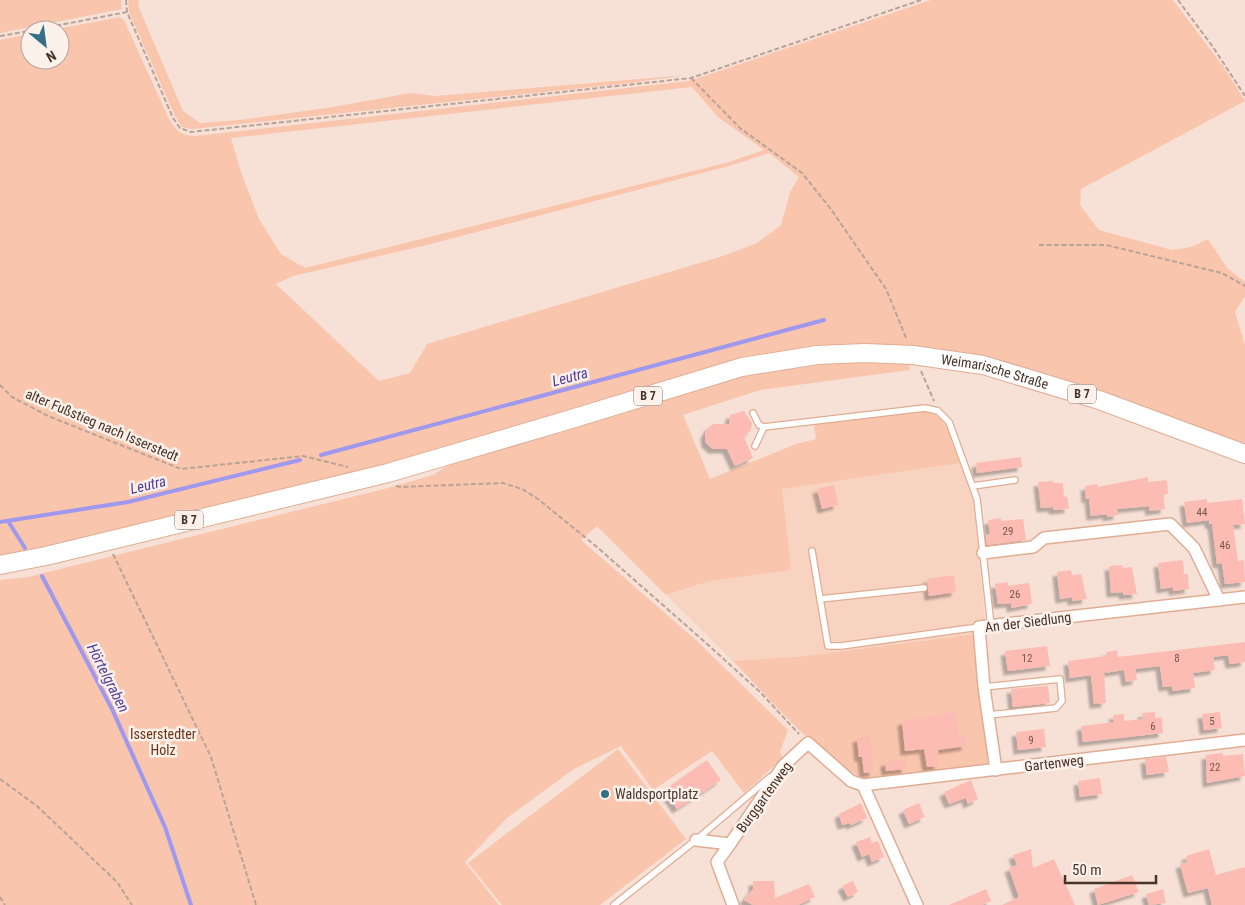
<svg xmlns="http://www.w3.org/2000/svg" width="1245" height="905" viewBox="0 0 1245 905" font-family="'Roboto Condensed',sans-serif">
	<defs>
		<filter id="shadow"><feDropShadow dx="-4.5" dy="4.5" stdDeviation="1" flood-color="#0004"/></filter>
	</defs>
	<rect width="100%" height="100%" fill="#f7e1d7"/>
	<path fill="#f8d3c1" d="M961,463L974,501L985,621L973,622L975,634L806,656L733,661L666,595L710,581L791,570L781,489Z"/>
	<g fill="#f9c5ac" fill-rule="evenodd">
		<path d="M0,0H121L122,9L0,33Z"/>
		<path d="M128,0H138L139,8L183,111L200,123L239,120L327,108L410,93L436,96L687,75L630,83L192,129L182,127L175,116L129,12Z"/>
		<path d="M931,0H1173L1225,69L1245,101L1081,189L1080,205L1099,230L1172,250L1191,247L1208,239L1227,268L1245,282V296L1235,312L1245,345V443L1044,376L960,353L948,351L813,348L433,453L104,534L0,558V40L30,34V60H60V30H52L120,17L124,20L169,119C177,131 180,135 195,136L689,81ZM692,87L718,117L764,150L729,162L305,268L281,254L259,219L241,172L231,138ZM769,153L799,177L790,192L781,225L757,243L723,256L427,344L410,373L379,381L276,284L293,276L423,246L729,166Z"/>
		<path d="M866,359L909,362L910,370L760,390L683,415L710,479L796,444L816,439L814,424L926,411C949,417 954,443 961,463L782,489L791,570L710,581L666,595L597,526L581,540L697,641L788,730L780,752L783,758L744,793L712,751L653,790L621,746L574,769L507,818L465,862L499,905H0V580L28,577L76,565L388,488L433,475L447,466L743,373L816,363Z"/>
		<path d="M975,634L990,764L866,780C816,755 772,701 733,661L806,656Z"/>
		<path d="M618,749L686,839L600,905H502L468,863Z"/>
	</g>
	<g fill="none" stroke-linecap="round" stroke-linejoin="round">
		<g stroke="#9f98ef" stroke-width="4">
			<path d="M321,455L824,320"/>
			<path d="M8,521L25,548"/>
			<path d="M0,522L128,502L300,460"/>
			<path d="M42,576L112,709L165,827L191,905"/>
		</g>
	</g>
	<g fill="#fcbcb4" filter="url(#shadow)">
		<path d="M744,411L752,423L751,430L744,437L753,458L735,466L727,449H713L706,443L705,434L709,427L713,424H729L730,415Z"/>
		<path d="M1021,457L1022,467L977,473L976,463Z"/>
		<path d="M1148,477V482L1167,480L1168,494L1163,495L1165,509L1150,511L1149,506L1117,509L1118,515L1107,517V514L1091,516L1089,498L1086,499L1085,486L1097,484L1098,487Z"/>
		<path d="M1053,481V483H1063L1064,497L1067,496L1069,509L1053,510V507L1041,508L1038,482Z"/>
		<path d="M834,485L838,505L822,509L817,489Z"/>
		<path d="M1207,499V503L1242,499L1245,524L1233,525L1238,561L1244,560L1245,582L1225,584L1222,563L1217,564L1212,524H1209V520L1187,523L1184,502Z"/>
		<path d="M1001,518V521L1023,519L1026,540L987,545L986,535L990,534L988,520Z"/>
		<path d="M1183,560L1184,574H1188L1189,589L1173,591V587L1161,589L1158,563Z"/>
		<path d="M1122,565L1123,568L1132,567L1137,594L1123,595V592L1111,593L1109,566Z"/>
		<path d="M1071,570L1072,575L1081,574L1087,599L1072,601V597L1060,599L1057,572Z"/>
		<path d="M954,575L956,592L929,596L927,579Z"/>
		<path d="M1008,582V586L1029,583L1032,604L1011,608V603L998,604L995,584Z"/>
		<path d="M1245,642V662L1230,664L1228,655L1213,657L1215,670L1193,673L1195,688L1173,691L1172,686L1163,687L1160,666L1135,669L1137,680L1126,682L1124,670L1104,673L1106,703L1094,704L1091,675L1070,678L1068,661L1107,656L1106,652L1117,650L1118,657Z"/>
		<path d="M1047,646L1050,666L1008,671L1005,651Z"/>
		<path d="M1048,686L1050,703L1013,707L1011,689Z"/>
		<path d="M956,712L959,736H965L966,746L938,750L939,766L927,767L924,749L905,751L902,721Z"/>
		<path d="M1155,712V718L1162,717L1163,733L1083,742L1081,726L1114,722L1113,715L1124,714V721L1143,719L1142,713Z"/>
		<path d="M1220,712L1222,728L1204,730L1202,714Z"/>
		<path d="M1044,729L1046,747L1018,750L1016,732Z"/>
		<path d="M870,736L874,772L864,773L862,757H859L857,738Z"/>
		<path d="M1223,753V756L1243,754L1245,776L1207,783L1206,755Z"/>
		<path d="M1166,757L1169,772L1147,775L1145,759Z"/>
		<path d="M905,759L906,769L886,771L885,762Z"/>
		<path d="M707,760L721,780L677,809L664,790Z"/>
		<path d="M1100,778L1102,794L1080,797L1078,781Z"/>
		<path d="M971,780L978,799L968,804L966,798L949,804L944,792Z"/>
		<path d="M861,803L867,818L851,825L850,823L842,825L839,814Z"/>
		<path d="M919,803L925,817L909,824L903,810Z"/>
		<path d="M870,837L872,843L878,841L884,857L872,862L869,854L862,857L856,842Z"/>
		<path d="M1031,849L1033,868L1054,859L1075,905H1002L1019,897L1009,868L1017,865L1013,855Z"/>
		<path d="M1209,849L1216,875L1245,867V905H1212L1208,888L1188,893L1180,864L1187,862L1186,856Z"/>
		<path d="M1132,875L1139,892L1098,905L1094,889Z"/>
		<path d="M753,881H774L775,898L809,884L815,897L798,905H753L744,900L753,889Z"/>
		<path d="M853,881L858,892L848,897L842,886Z"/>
		<path d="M986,889L991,901L982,905H949Z"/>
		<path d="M1163,889L1166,903L1149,905L1146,894Z"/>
	</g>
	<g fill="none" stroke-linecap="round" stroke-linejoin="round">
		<g stroke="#e0ac92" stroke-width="8">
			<g id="service">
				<path d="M753,413L759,425L764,427"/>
				<path d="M755,446L764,427L925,408L938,411L949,422L977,499L991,626"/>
				<path d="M973,486L1015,480"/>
				<path d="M812,551L828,646H841L979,627"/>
				<path d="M820,599L924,588"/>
				<path d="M984,687L1060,679L1062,701L1056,708L988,715"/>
				<path d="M614,905L696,840L770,777"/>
			</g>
		</g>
		<g stroke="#e0ac92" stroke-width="14">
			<g id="minor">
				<path d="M983,553L1033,547L1044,538L1170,524L1194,548L1219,600"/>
				<path d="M996,770L984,687L979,627L1245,597"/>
				<path d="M863,785L1245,740"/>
				<path d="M696,840L730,844L717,862L733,905"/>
				<path d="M730,844L783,766L808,743L851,781L863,785L917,905"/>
			</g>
		</g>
		<g stroke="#e0ac92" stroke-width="20">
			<g id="primary">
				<path id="s1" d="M0,565L46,556L388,473L558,423L742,367L817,355L865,353L913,355L983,365L1099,400L1245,454"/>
			</g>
		</g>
		<g stroke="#b8a399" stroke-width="2" stroke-dasharray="5 2.5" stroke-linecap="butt">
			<path d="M126,0L127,12L173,118L180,128L191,132L691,78L921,0"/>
			<path d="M1178,0L1213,47L1245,96"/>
			<path d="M34,30L127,12"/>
			<path d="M0,36L30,31"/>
			<path d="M691,78L740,128L802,173L830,208L886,289L907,340"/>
			<path d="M1039,245H1106L1222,273L1245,286"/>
			<path d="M921,371L934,401"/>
			<path d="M0,385L12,397L48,416L181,469L303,456L348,467"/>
			<path d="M396,486L401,487L503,483L522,489L538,499L597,547L706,643L760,692L799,734"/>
			<path d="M113,554L211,757L256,905"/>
			<path d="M0,779L37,806L117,882L132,905"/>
			<path d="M0,897L5,905"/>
		</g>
		<use href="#service" stroke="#fff" stroke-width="5.5"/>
		<use href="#minor" stroke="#fff" stroke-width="11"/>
		<use href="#primary" stroke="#fff" stroke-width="18"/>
	</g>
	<circle fill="#336f86" stroke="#fcf1eb" stroke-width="2" cx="605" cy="794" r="5"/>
	<g text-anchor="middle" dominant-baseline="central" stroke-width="5" stroke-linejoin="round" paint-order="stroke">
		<g font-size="11" fill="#76564c">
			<text x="1202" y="512">44</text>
			<text x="1008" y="531">29</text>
			<text x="1225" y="545">46</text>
			<text x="1015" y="594">26</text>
			<text x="1027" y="658">12</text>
			<text x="1177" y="658">8</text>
			<text x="1212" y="721">5</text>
			<text x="1153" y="726">6</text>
			<text x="1031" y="740">9</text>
			<text x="1215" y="767">22</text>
		</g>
		<g fill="#fcf1eb" stroke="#7f6d64" stroke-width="1">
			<rect x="1068" y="384.5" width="28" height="19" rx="4"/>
			<rect x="634" y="386.5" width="28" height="19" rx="4"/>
			<rect x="175" y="510.5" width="28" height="19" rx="4"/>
		</g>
		<g font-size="12" font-weight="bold" fill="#49342a">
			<text x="1082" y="394">B 7</text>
			<text x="648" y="396">B 7</text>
			<text x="189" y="520">B 7</text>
		</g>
		<g font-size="14" fill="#49342a" stroke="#fcf1eb">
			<text stroke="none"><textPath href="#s1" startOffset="1024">Weimarische Straße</textPath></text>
			<text transform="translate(102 425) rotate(23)">alter Fußstieg nach Isserstedt</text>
			<text transform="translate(1028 622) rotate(-7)">An der Siedlung</text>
			<text transform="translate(1054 763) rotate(-7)">Gartenweg</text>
			<text transform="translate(764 797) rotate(-54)">Burggartenweg</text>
		</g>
		<g font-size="14" fill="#6c3312" stroke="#fcf1eb">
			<text x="163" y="734">Isserstedter<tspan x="163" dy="16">Holz</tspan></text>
		</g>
		<g font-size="14" fill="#49342a" stroke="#fcf1eb" text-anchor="start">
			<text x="615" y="794">Waldsportplatz</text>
		</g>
		<g font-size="15" font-style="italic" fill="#503da1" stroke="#fcf1eb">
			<text transform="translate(570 377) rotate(-15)">Leutra</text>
			<text transform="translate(148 485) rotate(-13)">Leutra</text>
			<text transform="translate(108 678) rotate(63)">Hörtelgraben</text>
		</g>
	</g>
	<g transform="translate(45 45) rotate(151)"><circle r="24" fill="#fcf1eb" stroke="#b4a59e"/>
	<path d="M0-4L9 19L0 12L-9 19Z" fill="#336f86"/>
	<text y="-8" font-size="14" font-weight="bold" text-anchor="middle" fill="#49342a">N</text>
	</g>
	<path d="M1065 875v8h91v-8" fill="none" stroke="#49342a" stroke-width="2.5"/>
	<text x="1072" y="875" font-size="15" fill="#49342a" stroke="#fcf1eb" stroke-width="4" paint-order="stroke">50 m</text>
</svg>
